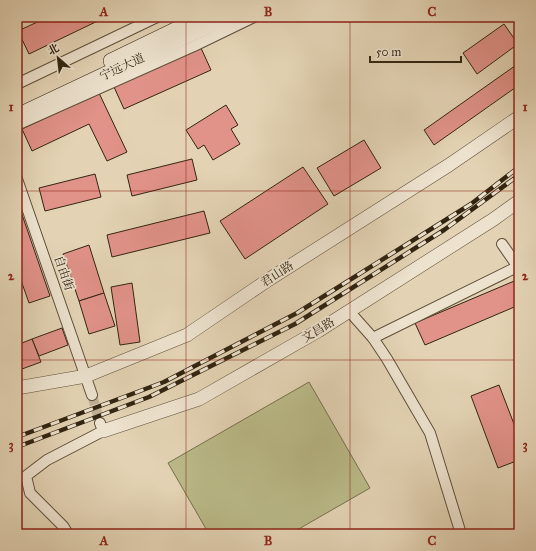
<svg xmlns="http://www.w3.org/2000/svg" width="536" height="551" viewBox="0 0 536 551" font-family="'IM FELL Great Primer','Noto Serif SC',serif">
	<rect width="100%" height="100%" fill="#e3d3b4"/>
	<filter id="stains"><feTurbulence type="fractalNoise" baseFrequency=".005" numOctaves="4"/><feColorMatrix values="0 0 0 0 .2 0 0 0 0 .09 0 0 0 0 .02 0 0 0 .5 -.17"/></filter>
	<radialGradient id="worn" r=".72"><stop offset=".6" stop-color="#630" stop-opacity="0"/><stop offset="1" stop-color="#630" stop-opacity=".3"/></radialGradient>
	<path fill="#baba88" stroke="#76704d" d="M309,382L370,488L290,534H209L168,463Z"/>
	<g fill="#e19289" stroke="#332512">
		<path d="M48,17H106L29,54L18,31Z"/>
		<path d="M504,24L518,44L477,74L463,53Z"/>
		<path d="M17,47L22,58L17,60Z"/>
		<path d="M201,48L211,70L124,109L114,87Z"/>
		<path d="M519,63V85L434,145L424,130Z"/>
		<path d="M99,93L127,152L107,161L89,124L32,151L22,129Z"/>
		<path d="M226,105L238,125L231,129L240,144L213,160L204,145L198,149L186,130Z"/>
		<path d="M364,140L381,168L334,196L317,168Z"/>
		<path d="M192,159L197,180L132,196L127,175Z"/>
		<path d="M303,167L328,204L245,259L220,221Z"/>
		<path d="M95,174L101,197L45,211L39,188Z"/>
		<path d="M17,200L50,296L29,303L17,269Z"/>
		<path d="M204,211L210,233L112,257L107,235Z"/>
		<path d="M89,245L104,293L79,301L63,254Z"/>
		<path d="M519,279V305L425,345L415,323Z"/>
		<path d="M132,283L140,342L120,345L111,287Z"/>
		<path d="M104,293L115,326L89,334L79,301Z"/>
		<path d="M62,328L68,345L39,356L32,339Z"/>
		<path d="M32,339L41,362L22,369L17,355V345Z"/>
		<path d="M499,385L519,437V460L498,468L471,396Z"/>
	</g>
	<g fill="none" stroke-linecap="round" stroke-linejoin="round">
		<path stroke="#c0b094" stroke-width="10" stroke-dasharray="10 5" stroke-linecap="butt" d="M92,395L100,423"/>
		<g stroke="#5f503a" stroke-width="12">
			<g id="minor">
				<path d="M17,84L157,17"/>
				<path d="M17,125L194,46L254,17"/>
				<path d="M17,179L92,395"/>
				<path d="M502,244L518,267"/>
				<path d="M349,311L373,338L387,359L430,433L461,534"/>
				<path d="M373,338L519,266"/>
				<path d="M68,534L63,526L30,493L26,476L47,460L103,431L100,423"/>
			</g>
		</g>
		<g stroke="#5f503a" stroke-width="14">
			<g id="tertiary">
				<path d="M17,388L86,376L187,335L268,280L449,165L519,117"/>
				<path d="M103,431L199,399L318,331L494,219L519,201"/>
			</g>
		</g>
		<g stroke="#332512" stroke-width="16">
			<g id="secondary">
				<path d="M111,61L202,17"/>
				<path d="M17,116L227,17"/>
			</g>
		</g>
		<use href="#minor" stroke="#ede2ce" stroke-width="10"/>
		<use href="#tertiary" stroke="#ede2ce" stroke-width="13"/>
		<use href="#secondary" stroke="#ede2ce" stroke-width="15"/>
		<g stroke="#332512" stroke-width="4.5">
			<g id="rail">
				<path d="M17,437L164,382L297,313L471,204L519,167"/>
				<path d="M17,447L149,397L295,324L444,230L519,175"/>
			</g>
		</g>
		<use href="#rail" stroke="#ede2ce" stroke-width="3" stroke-dasharray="9" stroke-linecap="butt"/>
	</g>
	<path fill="none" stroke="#8f2418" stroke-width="1" stroke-opacity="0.55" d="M186,17V534M350,17V534M17,191H519M17,360H519"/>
	<g text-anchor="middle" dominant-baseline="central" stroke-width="3.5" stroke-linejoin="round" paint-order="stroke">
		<g font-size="12" fill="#332512" stroke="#ede2ce">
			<text transform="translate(122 67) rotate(-25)">宁远大道</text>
			<text transform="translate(64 273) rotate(71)">自由街</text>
			<text transform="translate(277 274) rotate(-33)">君山路</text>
			<text transform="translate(318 330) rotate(-31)">文昌路</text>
		</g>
	</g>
	<rect width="536" height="551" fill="none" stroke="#e3d3b4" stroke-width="44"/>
	<g transform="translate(58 58) rotate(332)" stroke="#ede2ce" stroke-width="3" paint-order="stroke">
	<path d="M0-3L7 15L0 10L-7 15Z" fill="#332512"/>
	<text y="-6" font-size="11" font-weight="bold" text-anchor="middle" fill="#332512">北</text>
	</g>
	<path d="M370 56v6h91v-6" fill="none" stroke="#332512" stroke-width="2"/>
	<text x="376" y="56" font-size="12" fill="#332512" stroke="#ede2ce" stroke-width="3" paint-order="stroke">50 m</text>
	<rect x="22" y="22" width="492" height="507" fill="none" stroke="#8f2418" stroke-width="1.5"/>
	<g font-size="13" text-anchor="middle" font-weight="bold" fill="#8f2418">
		<text x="104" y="16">A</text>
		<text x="268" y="16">B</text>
		<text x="432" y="16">C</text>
		<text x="11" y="111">1</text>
		<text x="525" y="111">1</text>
		<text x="11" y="280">2</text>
		<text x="525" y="280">2</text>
		<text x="11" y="449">3</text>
		<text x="525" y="449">3</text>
		<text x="104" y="545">A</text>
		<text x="268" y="545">B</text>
		<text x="432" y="545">C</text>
	</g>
	<rect width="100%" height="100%" filter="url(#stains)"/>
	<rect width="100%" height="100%" fill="url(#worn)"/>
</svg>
